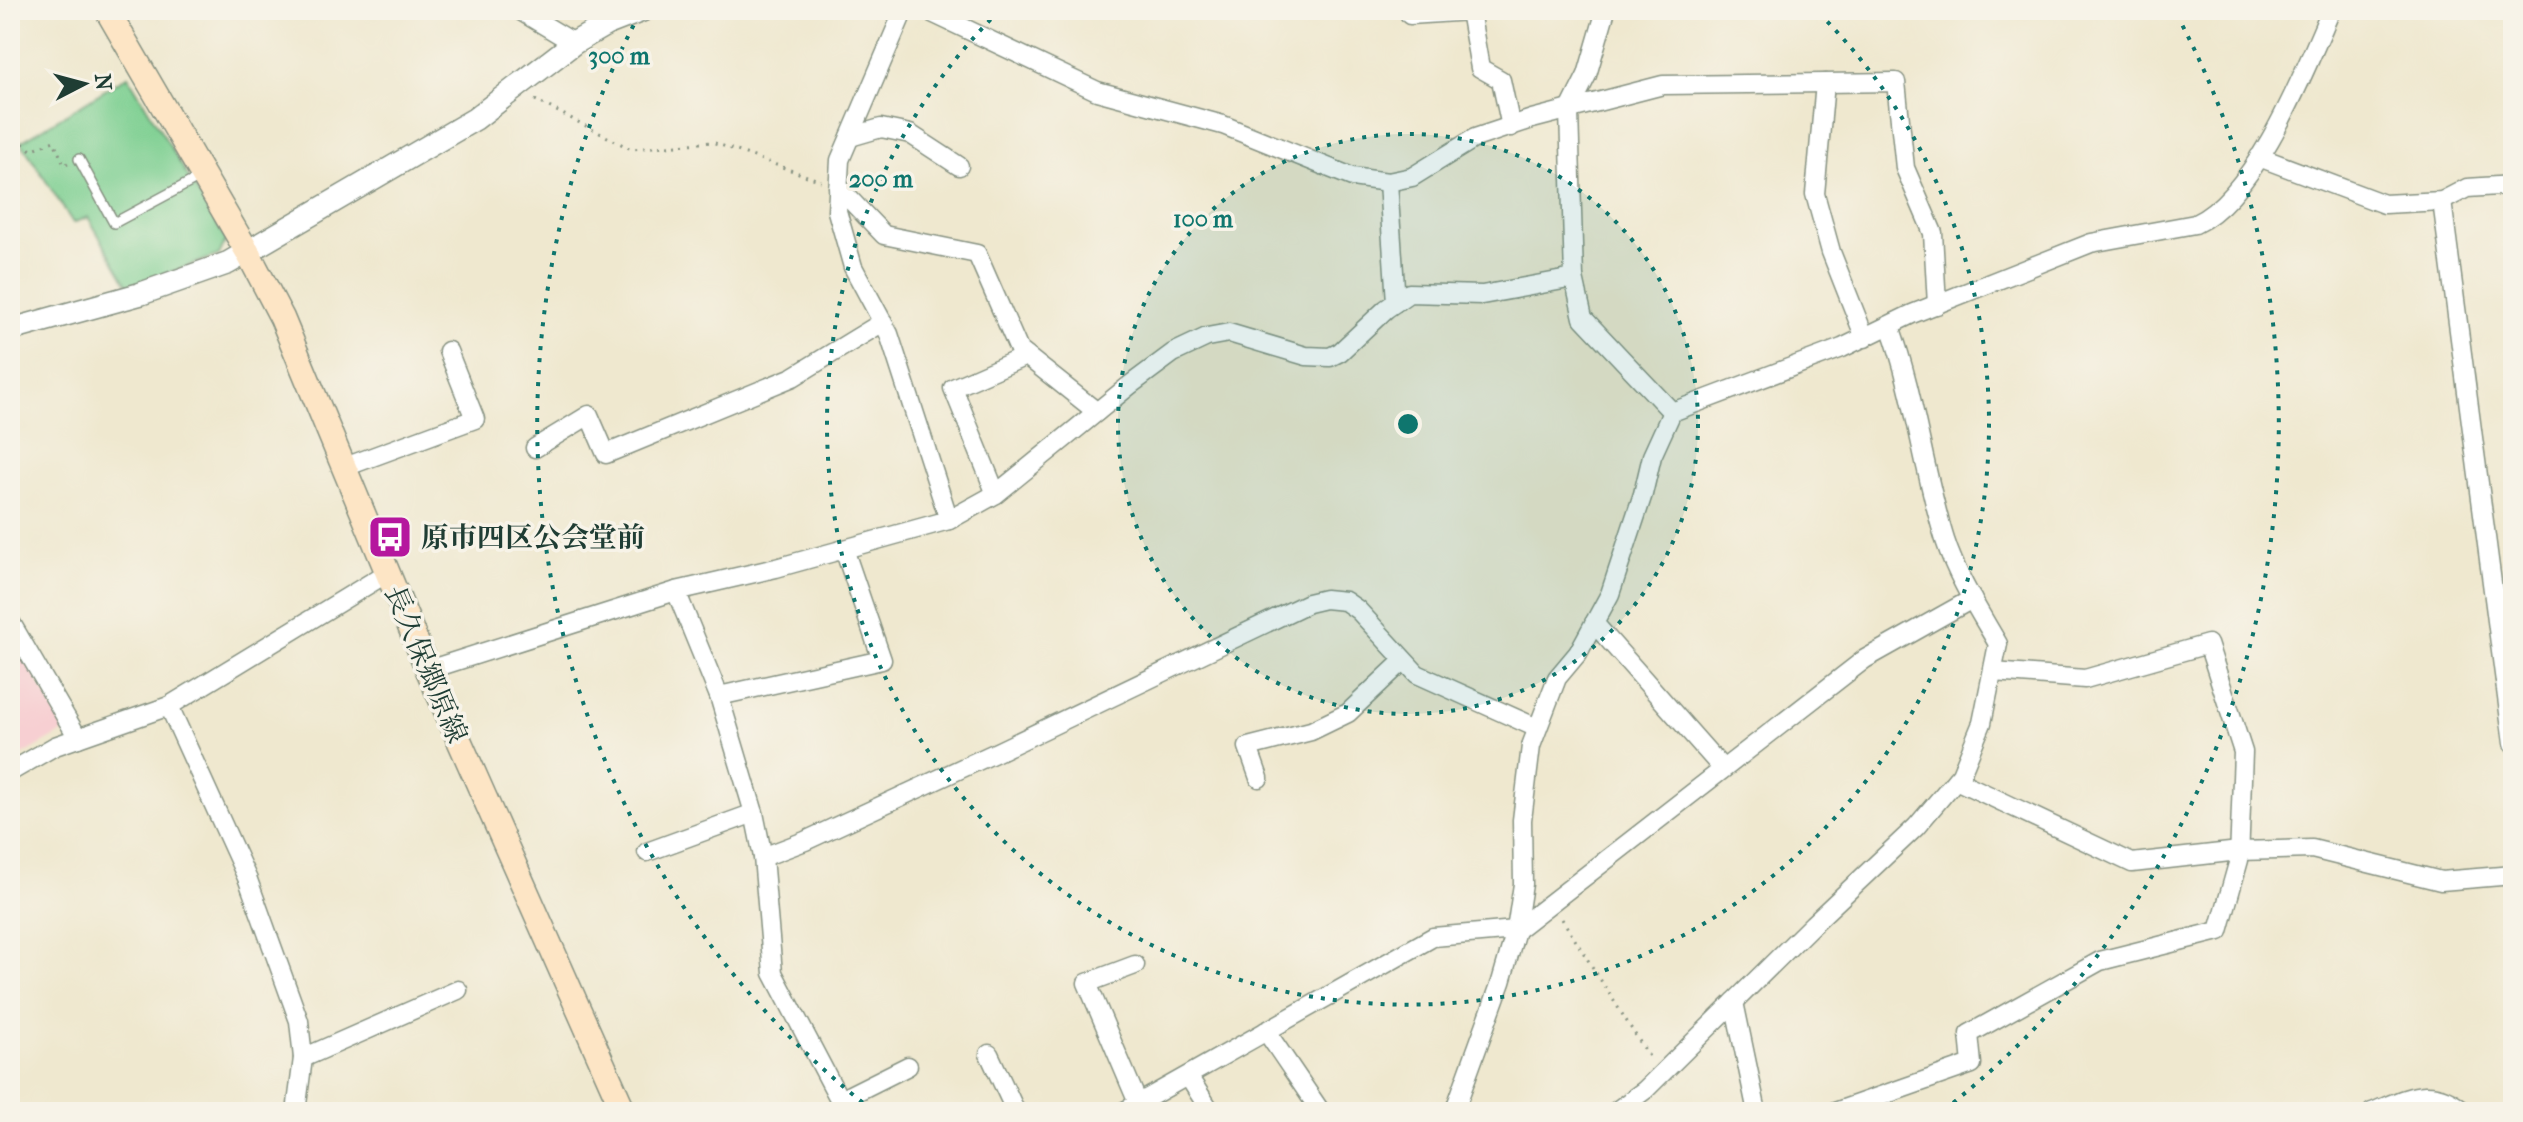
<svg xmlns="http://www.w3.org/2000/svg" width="2523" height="1122" viewBox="0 0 2523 1122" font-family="'IM FELL French Canon','Noto Serif JP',serif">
	<rect width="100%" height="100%" fill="#f7f3e8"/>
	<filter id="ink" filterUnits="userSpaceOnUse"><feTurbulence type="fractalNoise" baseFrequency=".0125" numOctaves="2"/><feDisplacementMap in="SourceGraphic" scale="16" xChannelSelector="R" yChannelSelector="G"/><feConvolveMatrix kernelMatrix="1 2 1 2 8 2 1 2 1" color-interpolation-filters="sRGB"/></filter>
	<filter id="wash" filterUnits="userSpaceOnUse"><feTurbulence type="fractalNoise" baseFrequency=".006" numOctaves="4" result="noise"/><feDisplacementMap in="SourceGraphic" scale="32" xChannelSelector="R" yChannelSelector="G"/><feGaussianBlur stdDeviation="1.8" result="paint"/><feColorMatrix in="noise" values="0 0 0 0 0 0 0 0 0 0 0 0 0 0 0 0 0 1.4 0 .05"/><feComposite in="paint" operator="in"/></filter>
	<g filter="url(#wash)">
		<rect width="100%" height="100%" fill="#efe8cf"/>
		<path fill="#f7cfd2" d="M10,630L65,731L10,762Z"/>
		<path fill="#7dcf91" stroke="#4e8662" stroke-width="2" d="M128,76L226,240L219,255L129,287L88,217L73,223L21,142Z"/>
	</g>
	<g filter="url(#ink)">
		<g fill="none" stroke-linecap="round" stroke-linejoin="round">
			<g stroke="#879282" stroke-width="12">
				<path id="service" d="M79,159L114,223L200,177"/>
			</g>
			<g stroke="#879282" stroke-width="21">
				<g id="minor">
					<path d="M519,10L574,43"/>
					<path d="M904,10L840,160L837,211L853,267L889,334L949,520"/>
					<path d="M926,10L1097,91L1223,125L1352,177L1388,182L1412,177L1475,138L1532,119L1663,85L1896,82L1905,168L1933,233L1937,305"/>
					<path d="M1606,10L1587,75L1569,111L1574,278L1583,318L1672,412"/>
					<path d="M1410,15L1470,11L1480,68L1501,80L1511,127"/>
					<path d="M1825,83L1815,194L1831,252L1865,338"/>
					<path d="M850,137L881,128L910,134L959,166"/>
					<path d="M2259,157L2384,204L2442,201L2467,188L2513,185"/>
					<path d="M1388,182L1396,302"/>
					<path d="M838,187L884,235L977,254L1019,350L1097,412"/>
					<path d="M2442,201L2513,743"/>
					<path d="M535,448L589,415L606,454L793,377L883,322"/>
					<path d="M345,467L475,419L448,351"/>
					<path d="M996,494L953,388L1026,356"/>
					<path d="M676,591L719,696L754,813L763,857L773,973L846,1112"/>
					<path d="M10,621L78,738"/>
					<path d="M1594,623L1723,769"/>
					<path d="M428,670L676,591L776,568L949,520L996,494L1130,385L1173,353L1207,337L1229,333L1306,356L1330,357L1340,352L1386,309L1409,293L1482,295L1574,278"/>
					<path d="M719,696L882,660L844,549"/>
					<path d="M169,706L248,880L299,1021L303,1058L296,1112"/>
					<path d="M10,772L55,746L169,706L387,573"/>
					<path d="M1259,778L1248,747L1311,731L1348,713L1403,661"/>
					<path d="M1956,780L2132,863L2239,851L2312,849L2441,881L2513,875"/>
					<path d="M647,852L754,813"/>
					<path d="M763,857L805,841L999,751L1308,603L1325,599L1345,601L1358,610L1417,674L1537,728"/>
					<path d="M1135,965L1087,983L1138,1103"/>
					<path d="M1734,1002L1757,1112"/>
					<path d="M1266,1031L1321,1112"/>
					<path d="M989,1054L1016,1112"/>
					<path d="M303,1058L458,990"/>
					<path d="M1188,1076L1211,1112"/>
					<path d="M840,1100L908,1066"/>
					<path d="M1123,1112L1433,937L1516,930L1865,659L1972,599"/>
					<path d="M1454,1112L1501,982L1516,930L1523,884L1522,820L1531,746L1557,678L1578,653L1610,594L1643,494L1652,456L1672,412L1842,348L1912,314L2091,243L2195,224C2256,196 2305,70 2331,10"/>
					<path d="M1615,1112L1645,1090L1813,924L1916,827L1961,774L1982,723L1998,644C1979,611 1957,577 1945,540C1923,470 1915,395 1890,326"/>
					<path d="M1835,1112L1972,1064L1969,1034L2100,961L2219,931L2239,860L2243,752L2208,644L2085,679L1993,672"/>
					<path d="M2372,1112C2408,1098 2432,1082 2465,1112"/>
				</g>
			</g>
			<g stroke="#879282" stroke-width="25">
				<path id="tertiary" d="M10,330L140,294L228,263L475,119L574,43L607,24L643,10"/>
			</g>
			<g stroke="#879282" stroke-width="27">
				<path id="secondary" d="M107,10L247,251L282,318L428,670L624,1112"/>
			</g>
			<g stroke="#879282" stroke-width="3" stroke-dasharray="2 6" stroke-linecap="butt">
				<path d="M535,100L631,149L712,142L821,181"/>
				<path d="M10,144L17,139L31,150L54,141L64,165L68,163"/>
				<path d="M1562,919L1650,1058"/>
			</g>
			<use href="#service" stroke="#fff" stroke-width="9"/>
			<use href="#minor" stroke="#fff" stroke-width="18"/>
			<use href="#tertiary" stroke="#fff" stroke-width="22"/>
			<use href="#secondary" stroke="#fde5c5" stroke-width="24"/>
		</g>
	</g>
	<circle cx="1408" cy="424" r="290" fill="#0f766e" fill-opacity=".12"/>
	<g fill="none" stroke="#0f766e" stroke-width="4" stroke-dasharray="4 8">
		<circle cx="1408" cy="424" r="290"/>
		<path d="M1819 13A581 581 0 1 1 997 13"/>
		<path d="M872 1110A871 871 0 0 1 639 15M2177 15A871 871 0 0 1 1944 1110"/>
	</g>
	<defs>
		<g id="bus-square" transform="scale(2.3)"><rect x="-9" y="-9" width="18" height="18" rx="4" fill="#b5179e" stroke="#f7f3e8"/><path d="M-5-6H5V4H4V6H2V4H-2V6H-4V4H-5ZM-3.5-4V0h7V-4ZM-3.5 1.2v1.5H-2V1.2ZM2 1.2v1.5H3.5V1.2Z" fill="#fff"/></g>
	</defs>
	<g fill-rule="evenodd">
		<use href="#bus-square" x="390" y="537"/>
	</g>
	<g text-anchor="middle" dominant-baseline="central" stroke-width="7" stroke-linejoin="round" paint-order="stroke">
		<g font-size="28" font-weight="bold" fill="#1f3d34" stroke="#f7f3e8" text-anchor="start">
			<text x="421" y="537">原市四区公会堂前</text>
		</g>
		<g font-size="28" fill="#1f3d34" stroke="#f7f3e8">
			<text transform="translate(426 664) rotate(67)">長久保郷原線</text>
		</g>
	</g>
	<circle cx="1408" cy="424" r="12" fill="#0f766e" stroke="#f7f3e8" stroke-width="4"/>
	<g font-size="24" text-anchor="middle" font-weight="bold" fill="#0f766e" stroke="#f7f3e8" stroke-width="7" stroke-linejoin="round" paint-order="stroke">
		<text x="619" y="64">300 m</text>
		<text x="881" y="187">200 m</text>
		<text x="1203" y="227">100 m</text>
	</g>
	<rect width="2523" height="1122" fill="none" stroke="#f7f3e8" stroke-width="40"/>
	<g transform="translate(84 84) rotate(84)" stroke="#f7f3e8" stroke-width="6" paint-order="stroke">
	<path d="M0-6L14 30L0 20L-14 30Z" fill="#1f3d34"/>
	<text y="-12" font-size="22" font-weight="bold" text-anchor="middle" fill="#1f3d34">N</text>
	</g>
</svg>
